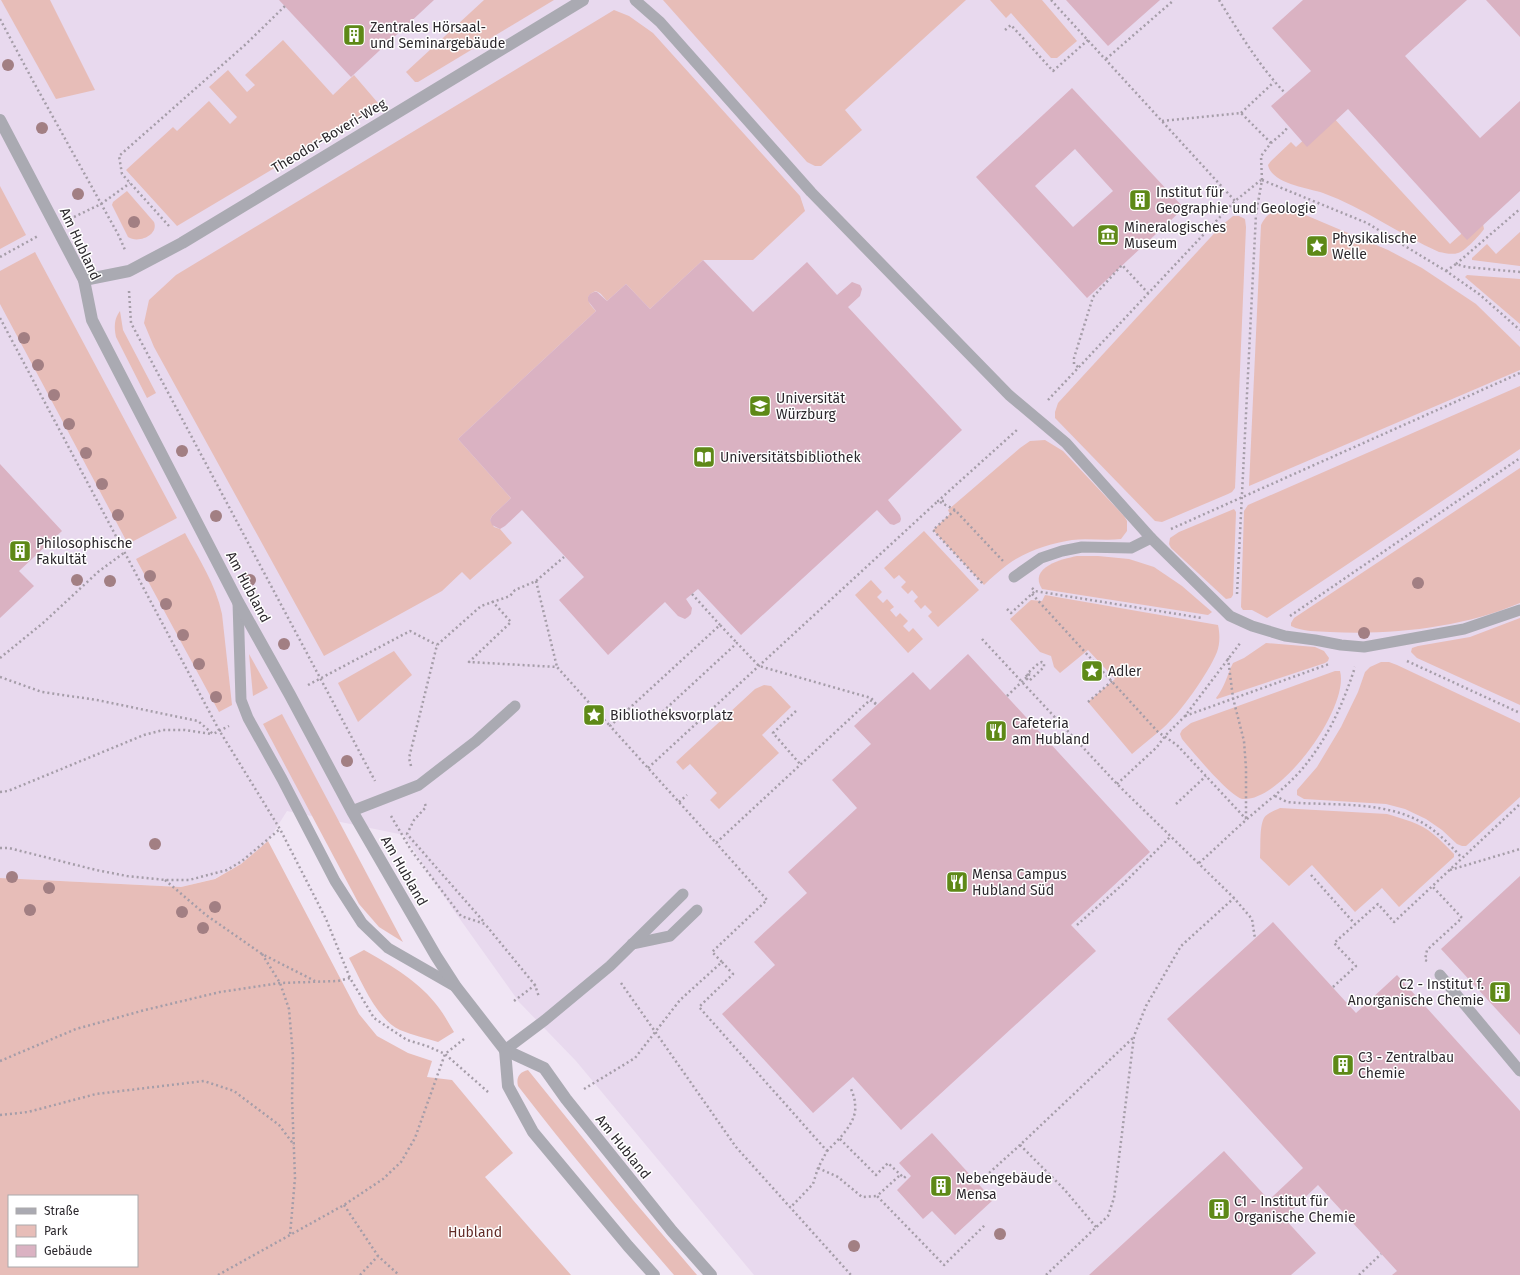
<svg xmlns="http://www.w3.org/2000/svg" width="1520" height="1275" viewBox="0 0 1520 1275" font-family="'Fira Sans',sans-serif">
	<rect width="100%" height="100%" fill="#f0e5f4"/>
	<path fill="#e8d9ee" d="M0,0H1520V1275H754L576,1061L519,1002L452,908L404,835L287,811L268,841L241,864L214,879L181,887L0,878Z"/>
	<g fill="#e7bdb8" fill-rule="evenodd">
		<path d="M1,0H50L95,90L56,99Z"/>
		<path d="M484,0H554L418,82H415L406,72Z"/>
		<path d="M663,0H966L845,110L862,130L821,166H815L807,162Z"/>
		<path d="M990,0H1042L1077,41L1057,58H1051L1011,13L1006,18Z"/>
		<path d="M614,10L629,16L653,33L800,196L805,211L753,260H703L650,309L626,284L607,301C604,298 602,294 598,292C595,291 594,292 592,293C583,298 592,307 596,311L458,439L511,498L492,516L490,520L494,527L500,529L512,543L470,580L462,572L442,591L324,656L154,347L144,323L149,300L176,275Z"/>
		<path d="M283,40L333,95L354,75L378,103L377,107L177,226L126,170L173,127L177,131L209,101L230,124L237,117L209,87L228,70L247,92L255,85L245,75Z"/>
		<path d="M1331,115L1450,244L1479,218L1483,224L1484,229C1479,236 1465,251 1458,253C1452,255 1445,253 1439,252C1399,234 1364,208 1323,193C1308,188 1272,184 1268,165L1271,161L1291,142L1296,147Z"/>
		<path d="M0,186L26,235L0,249Z"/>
		<path d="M127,191L154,222C159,235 138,244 128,237L112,205L113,202Z"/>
		<path d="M1280,210L1296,211L1388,250L1422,268L1476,304L1520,347V370L1249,486L1261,225C1266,215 1270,213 1280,210Z"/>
		<path d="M1233,216H1239L1245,219L1246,227L1235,488L1232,492L1228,494L1162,522L1155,521L1055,418V412L1058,403L1221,226Z"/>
		<path d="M1520,232V266L1472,260V258L1487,244L1496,254Z"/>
		<path d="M35,252L177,518L128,544L0,304V271Z"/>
		<path d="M1467,275L1520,279V324L1465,277Z"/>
		<path d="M120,311L123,330L156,393L147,398L116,337C114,327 114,319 120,311Z"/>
		<path d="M1520,386V449L1267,618L1252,610H1243L1241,607L1244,511L1248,505Z"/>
		<path d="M1045,440L1063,451L1124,516L1127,521V531L1121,539C1105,541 1088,538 1072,540C1051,543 1024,552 1007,565C999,571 991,578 984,585L933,530L950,514L948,510L1020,448L1030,441Z"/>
		<path d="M1520,468V603C1461,628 1393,635 1330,632C1317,631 1303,632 1291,626V623L1294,618Z"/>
		<path d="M1234,509L1236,512L1233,595L1231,598L1226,599L1171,548L1169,544L1170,538L1179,532Z"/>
		<path d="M924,531L979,590L938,627L928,616L932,612L925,605L921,609L914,601L918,597L912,590L908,594L901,587L906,582L899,575L894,579L884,568Z"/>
		<path d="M185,533C199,559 216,585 222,614L232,705L219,712L136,559Z"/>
		<path d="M1077,556H1098L1129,559L1154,567L1182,586L1212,612L1208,615L1042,589C1028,567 1062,559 1077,556Z"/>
		<path d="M871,580L882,592L877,597L883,603L887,599L894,607L890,610L896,617L900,613L908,621L903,626L909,632L913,628L923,639L908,653L855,595Z"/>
		<path d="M1045,595L1218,625C1220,634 1220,644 1217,652C1208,674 1180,713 1163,728C1153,737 1142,745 1132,754L1088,702L1115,679L1088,650L1060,673L1054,667L1051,656L1040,652L1010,619L1031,600L1042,601Z"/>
		<path d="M1520,618V705L1417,658L1411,652L1412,648L1418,646L1470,637Z"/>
		<path d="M1266,643L1315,647L1324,651L1329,658L1328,661L1325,663L1217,699L1216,698C1225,687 1227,675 1233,663L1244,658Z"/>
		<path d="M394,651L412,675L358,722L338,683Z"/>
		<path d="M249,654L268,688L253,696Z"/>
		<path d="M1381,662H1389L1397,665L1520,723V797L1466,846H1462L1457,844L1442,830L1426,819L1405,809L1386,804L1304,799L1297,795V790L1317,767L1341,727L1358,692L1365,672L1370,667Z"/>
		<path d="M1335,671H1340C1350,707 1281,802 1243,799C1231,798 1192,751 1182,739L1180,734L1182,730L1191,723Z"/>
		<path d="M764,685L771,686L791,707L762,735L779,753L719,809L710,800L717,793L690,764L683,770L676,762L755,689Z"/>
		<path d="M282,714L403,942L379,927L359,904L263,724Z"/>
		<path d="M1280,808L1387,814C1403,819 1421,823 1433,834C1441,840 1447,847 1454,854V857L1399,907L1382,888L1355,912L1312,865L1289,886L1260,858C1261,848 1259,827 1264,818C1267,813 1274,811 1280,808Z"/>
		<path d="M268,841L359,1014L377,1036L408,1053L432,1061L427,1077L452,1080L513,1153L485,1177L571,1275H0V878L181,887L215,879L241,864ZM9,1196H137V1266H9Z"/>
		<path d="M364,950C392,966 420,982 439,1008C445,1016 449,1024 454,1032L438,1042C426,1038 412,1035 400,1030C376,1019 361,980 349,958Z"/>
		<path d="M528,1070L633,1200L697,1275H674C620,1213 568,1151 518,1086C516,1078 519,1072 528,1070Z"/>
	</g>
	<g fill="#dab2c2" fill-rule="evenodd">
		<path d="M279,0H434L351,77Z"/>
		<path d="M1066,0H1160L1108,46Z"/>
		<path d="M1303,0H1467L1405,56L1480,138L1520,101V191L1467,240L1348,109L1307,147L1271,106L1311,71L1272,28Z"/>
		<path d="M1486,0H1520V37Z"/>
		<path d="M1072,88L1184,208L1087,298L976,177ZM1075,149L1113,191L1073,227L1035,186Z"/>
		<path d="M703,260L753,312L807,262L837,295L852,282L860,285L862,289L860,296L848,307L962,430L888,500L900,515L901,519L900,522L894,525L890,524L877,510L741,635L698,589L686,599L692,608L691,614L688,617L685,619L678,616L665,602L608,655L559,600L584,577L522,510L505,526L500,529L492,525L490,520L492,516L511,498L458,439L596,311L588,301V297L590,294L594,292H597L607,301L626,284L650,309Z"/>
		<path d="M0,464L62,531L19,571L34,586L0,618Z"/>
		<path d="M968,654L1150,852L1071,925L1096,951L901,1130L853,1077L813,1113L722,1014L775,965L754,942L807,893L788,872L857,808L832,780L871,744L854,726L913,672L930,690Z"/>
		<path d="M1520,876V1035L1441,949Z"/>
		<path d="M1273,922L1356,1013L1397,975L1520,1111V1275H1392L1397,1271L1318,1185L1284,1218L1316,1253L1291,1275H1089L1224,1151L1269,1200L1303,1168L1167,1019Z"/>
		<path d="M932,1133L993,1200L955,1235L932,1211L923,1219L897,1190L911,1176L899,1163Z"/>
	</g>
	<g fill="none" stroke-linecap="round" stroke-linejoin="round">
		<g stroke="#a59da8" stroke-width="2.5" stroke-dasharray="2 3" stroke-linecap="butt">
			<path d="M1051,0L1235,201"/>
			<path d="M1219,0C1239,32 1259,66 1285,93"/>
			<path d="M0,19L33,81L119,236L125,250"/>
			<path d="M1005,30L1011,25L1053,71L1088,40"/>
			<path d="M1106,59L1174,0"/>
			<path d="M1241,113L1274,82"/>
			<path d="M1162,121L1241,113L1271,143"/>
			<path d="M1262,180L1367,223L1446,271L1479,294L1520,330"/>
			<path d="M74,217L101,204L130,183"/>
			<path d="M169,226L122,174L119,156L246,44L285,6"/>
			<path d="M0,257L38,236"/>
			<path d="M1456,264L1520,209"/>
			<path d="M1446,271L1456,264L1466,267L1520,272"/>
			<path d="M129,291L131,323L375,781"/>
			<path d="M0,318L219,730L280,829L326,919L350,978L374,1018L407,1040L427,1046L445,1054L488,1092"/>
			<path d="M1078,367L1074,364V358L1093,297L1122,265L1148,293"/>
			<path d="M1048,400L1235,201L1261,180"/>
			<path d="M944,501H938L1018,429"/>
			<path d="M940,502L955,510L1003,561"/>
			<path d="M955,510L933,530L984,585"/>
			<path d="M1171,529L1520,373"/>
			<path d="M536,581L557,667"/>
			<path d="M1032,588L1035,591L1202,618"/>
			<path d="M692,594L720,625"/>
			<path d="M1032,594L1158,732L1177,745L1246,819"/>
			<path d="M1237,594L1256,214L1262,180L1261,156L1271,143L1285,131L1288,126"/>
			<path d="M492,601L511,622L469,662L557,667L610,726"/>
			<path d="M1007,609L1011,613L1035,591"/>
			<path d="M1290,616L1520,458"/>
			<path d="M982,639L1117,784L1234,898L1252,919L1255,939"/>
			<path d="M0,658L43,623L98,572L125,552"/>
			<path d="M1228,658L1233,698L1244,741L1246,768V819"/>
			<path d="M1407,661L1520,713"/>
			<path d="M1029,672L1039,663L1042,662L1044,663V667L1029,681L1025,677L1030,673"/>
			<path d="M0,677L42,692L97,700L198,721L213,734L229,726"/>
			<path d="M308,685L410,631L437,645"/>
			<path d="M1088,702L1112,681"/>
			<path d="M796,711L773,733L800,764"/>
			<path d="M659,715L737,643L759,666L871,698L877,705L870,700L716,843L610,726L720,625L737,643"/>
			<path d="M1185,716L1329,664"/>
			<path d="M411,766L409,758L437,645L481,606L510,596L515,590L536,581L564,557"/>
			<path d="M648,768L938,501H939"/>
			<path d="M1117,784L1157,747L1165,736L1185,716L1241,642"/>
			<path d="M0,792L8,791L144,735L163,730H185L212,734"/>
			<path d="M1275,796L1287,802L1298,803C1339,805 1391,802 1426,825C1440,834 1451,846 1462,858"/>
			<path d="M679,802L687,795"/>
			<path d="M425,804L426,807L414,820L407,834L484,922"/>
			<path d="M1176,804L1206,776"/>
			<path d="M391,816L411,850L461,916L485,924L535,985L539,997"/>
			<path d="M0,848H9L96,870L127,876L165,880H189L227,870L242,861L280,829"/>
			<path d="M1199,863C1215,849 1230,834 1246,820C1268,800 1293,783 1310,759C1331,731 1344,701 1355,667"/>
			<path d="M1450,870L1520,849"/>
			<path d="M1311,875L1355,924"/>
			<path d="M165,880L206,915L262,954L315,981"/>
			<path d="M1077,925L1123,884L1171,836"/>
			<path d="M262,954L280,983L289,1009L293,1056L292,1098L295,1178L290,1235"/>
			<path d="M1427,961L1425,960L1427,950L1462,918L1432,886"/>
			<path d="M722,962L733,974L699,1007L827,1151L818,1168L813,1184L790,1208"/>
			<path d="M621,983L736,1147L851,1275"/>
			<path d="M1333,987L1356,966L1334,943L1378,904L1394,922L1520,804"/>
			<path d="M514,1001L535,985"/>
			<path d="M0,1061L76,1029L145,1010L220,992L280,983L338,981L350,978"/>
			<path d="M584,1089L635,1058L680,1000L722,962L712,952L767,900L716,843"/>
			<path d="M0,1115L28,1112L96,1094L204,1081L234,1091L279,1125L294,1145"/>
			<path d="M840,1139L876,1175L888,1163L904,1178L907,1175"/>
			<path d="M827,1151C838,1140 858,1122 855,1104C855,1099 853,1094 851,1089"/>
			<path d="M818,1168L838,1177L862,1197L877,1196"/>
			<path d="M899,1176L877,1196L944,1265L986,1224"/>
			<path d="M978,1183L1020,1145"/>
			<path d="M344,1205L378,1256"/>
			<path d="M1096,1227L1064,1189L1020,1145L1134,1037"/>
			<path d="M218,1275L344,1205L383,1179L401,1162L415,1138L445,1054L464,1039"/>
			<path d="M360,1275L378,1256L399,1275"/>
			<path d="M1046,1275L1108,1216L1114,1198L1134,1036L1146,1006L1181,946L1234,898"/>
			<path d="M1359,1275L1381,1254"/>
		</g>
		<g stroke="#aaaab2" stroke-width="11">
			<path d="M635,0L660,22L811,192L1009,395L1066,443L1151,538L1230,616L1252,626L1285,636L1315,640L1341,645L1364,647L1464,629L1520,610"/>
			<path d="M1014,577L1041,558L1062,551L1082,547L1131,548L1151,538"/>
			<path d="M238,602L241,700L248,718L282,779L335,881L362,923L388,948L456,987"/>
			<path d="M352,811L419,785L476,741L515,706"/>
			<path d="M632,944L670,936L697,910"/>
			<path d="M1440,975L1520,1071"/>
			<path d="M505,1050L545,1020L610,966L683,894"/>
		</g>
		<path stroke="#aaaab2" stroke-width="12" d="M84,280L129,271L182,243L583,0"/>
		<g stroke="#aaaab2" stroke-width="12">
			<path d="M0,120L84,280L92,320L238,602L290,695L352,811L436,956L456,987L505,1050L544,1068L566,1099L672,1231L711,1275"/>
			<path d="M505,1050L508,1086L533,1132L628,1246L654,1275"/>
		</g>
		<path stroke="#a59da8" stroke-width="2.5" stroke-dasharray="2 3" stroke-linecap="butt" d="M1007,696L1029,675L1028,674L1029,672"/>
	</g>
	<g fill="#a27f83">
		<circle cx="8" cy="65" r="6"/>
		<circle cx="42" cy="128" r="6"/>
		<circle cx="78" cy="194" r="6"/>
		<circle cx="134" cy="222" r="6"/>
		<circle cx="24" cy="338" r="6"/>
		<circle cx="38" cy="365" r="6"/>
		<circle cx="54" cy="395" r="6"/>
		<circle cx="69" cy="424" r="6"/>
		<circle cx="182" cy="451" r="6"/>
		<circle cx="86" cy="453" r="6"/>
		<circle cx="102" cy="484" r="6"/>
		<circle cx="118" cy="515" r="6"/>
		<circle cx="216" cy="516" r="6"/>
		<circle cx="150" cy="576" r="6"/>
		<circle cx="77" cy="580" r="6"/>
		<circle cx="250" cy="580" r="6"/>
		<circle cx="110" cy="581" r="6"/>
		<circle cx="1418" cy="583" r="6"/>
		<circle cx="166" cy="604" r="6"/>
		<circle cx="1364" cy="633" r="6"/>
		<circle cx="183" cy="635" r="6"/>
		<circle cx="284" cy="644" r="6"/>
		<circle cx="199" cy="664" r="6"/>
		<circle cx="216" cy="697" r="6"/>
		<circle cx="347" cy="761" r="6"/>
		<circle cx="155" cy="844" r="6"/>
		<circle cx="12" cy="877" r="6"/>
		<circle cx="49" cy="888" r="6"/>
		<circle cx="215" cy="907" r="6"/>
		<circle cx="30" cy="910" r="6"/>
		<circle cx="182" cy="912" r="6"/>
		<circle cx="203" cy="928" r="6"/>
		<circle cx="1000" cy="1234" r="6"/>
		<circle cx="854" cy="1246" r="6"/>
	</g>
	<defs>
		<g id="building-square" transform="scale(1.15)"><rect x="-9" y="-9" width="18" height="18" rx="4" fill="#5e8917" stroke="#fff"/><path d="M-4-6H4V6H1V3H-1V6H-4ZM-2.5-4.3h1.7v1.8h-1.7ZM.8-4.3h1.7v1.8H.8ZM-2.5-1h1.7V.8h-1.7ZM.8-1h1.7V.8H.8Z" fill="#fff"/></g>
		<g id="museum-square" transform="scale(1.15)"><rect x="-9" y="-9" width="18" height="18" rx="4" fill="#5e8917" stroke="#fff"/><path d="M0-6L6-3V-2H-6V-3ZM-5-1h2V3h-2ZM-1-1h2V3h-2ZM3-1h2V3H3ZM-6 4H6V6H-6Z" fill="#fff"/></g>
		<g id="sight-square" transform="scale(1.15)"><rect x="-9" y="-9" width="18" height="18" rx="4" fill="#5e8917" stroke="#fff"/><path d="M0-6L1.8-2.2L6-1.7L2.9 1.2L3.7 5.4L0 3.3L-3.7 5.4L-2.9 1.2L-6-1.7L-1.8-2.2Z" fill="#fff"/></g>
		<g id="university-square" transform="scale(1.15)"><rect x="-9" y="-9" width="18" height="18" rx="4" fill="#5e8917" stroke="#fff"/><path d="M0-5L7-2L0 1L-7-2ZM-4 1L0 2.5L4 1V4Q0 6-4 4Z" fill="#fff"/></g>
		<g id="library-square" transform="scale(1.15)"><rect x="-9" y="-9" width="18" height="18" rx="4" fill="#5e8917" stroke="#fff"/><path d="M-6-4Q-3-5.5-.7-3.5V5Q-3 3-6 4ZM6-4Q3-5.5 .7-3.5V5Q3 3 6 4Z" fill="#fff"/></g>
		<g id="restaurant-square" transform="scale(1.15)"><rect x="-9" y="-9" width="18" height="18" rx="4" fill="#5e8917" stroke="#fff"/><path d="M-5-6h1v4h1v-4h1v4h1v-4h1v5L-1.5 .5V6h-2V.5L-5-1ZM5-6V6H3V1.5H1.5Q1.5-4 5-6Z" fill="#fff"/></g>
	</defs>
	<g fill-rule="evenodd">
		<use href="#building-square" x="354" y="35"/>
		<use href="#building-square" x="1140" y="200"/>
		<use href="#museum-square" x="1108" y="235"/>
		<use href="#sight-square" x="1317" y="246"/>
		<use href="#university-square" x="760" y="406"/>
		<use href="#library-square" x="704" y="457"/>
		<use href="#building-square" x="20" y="551"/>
		<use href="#sight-square" x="1092" y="671"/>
		<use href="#sight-square" x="594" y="715"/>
		<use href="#restaurant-square" x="996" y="731"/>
		<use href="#restaurant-square" x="957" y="882"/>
		<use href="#building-square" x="1500" y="992"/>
		<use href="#building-square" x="1343" y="1065"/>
		<use href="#building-square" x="941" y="1186"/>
		<use href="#building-square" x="1219" y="1209"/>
	</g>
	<g text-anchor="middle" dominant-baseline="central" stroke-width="3" stroke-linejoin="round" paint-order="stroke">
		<g font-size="14" fill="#2c282d" stroke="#fff" text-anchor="start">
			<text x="370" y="27">Zentrales Hörsaal-<tspan x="370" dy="16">und Seminargebäude</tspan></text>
			<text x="1156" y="192">Institut für<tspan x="1156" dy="16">Geographie und Geologie</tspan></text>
			<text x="1124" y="227">Mineralogisches<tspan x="1124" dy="16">Museum</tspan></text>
			<text x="1332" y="238">Physikalische<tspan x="1332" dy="16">Welle</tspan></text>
			<text x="776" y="398">Universität<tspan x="776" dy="16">Würzburg</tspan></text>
			<text x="720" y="457">Universitätsbibliothek</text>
			<text x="36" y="543">Philosophische<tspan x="36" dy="16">Fakultät</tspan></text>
			<text x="1108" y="671">Adler</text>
			<text x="610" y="715">Bibliotheksvorplatz</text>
			<text x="1012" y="723">Cafeteria<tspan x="1012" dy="16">am Hubland</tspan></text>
			<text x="972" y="874">Mensa Campus<tspan x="972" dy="16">Hubland Süd</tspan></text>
			<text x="1484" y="984" text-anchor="end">C2 - Institut f.<tspan x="1484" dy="16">Anorganische Chemie</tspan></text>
			<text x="1358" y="1057">C3 - Zentralbau<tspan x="1358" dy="16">Chemie</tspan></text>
			<text x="956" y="1178">Nebengebäude<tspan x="956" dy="16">Mensa</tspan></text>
			<text x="1234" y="1201">C1 - Institut für<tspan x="1234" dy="16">Organische Chemie</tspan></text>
		</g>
		<g font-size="14" fill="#2c282d" stroke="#fff">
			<text transform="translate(329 136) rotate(-31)">Theodor-Boveri-Weg</text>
			<text transform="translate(80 244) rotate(65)">Am Hubland</text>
			<text transform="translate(248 587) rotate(62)">Am Hubland</text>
			<text transform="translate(404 871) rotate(60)">Am Hubland</text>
			<text transform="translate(623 1147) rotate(51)">Am Hubland</text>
		</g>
		<g font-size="14" fill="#622b26" stroke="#fff">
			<text x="475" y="1232">Hubland</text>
		</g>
	</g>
	<rect x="8" y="1195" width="130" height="72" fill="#ffffff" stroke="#aba9ab"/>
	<rect x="16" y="1208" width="20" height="6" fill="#aaaab2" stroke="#aba9ab"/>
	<text x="44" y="1215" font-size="12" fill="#2c282d">Straße</text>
	<rect x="16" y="1225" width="20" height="12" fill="#e7bdb8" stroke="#aba9ab"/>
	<text x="44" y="1235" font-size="12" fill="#2c282d">Park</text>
	<rect x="16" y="1245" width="20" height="12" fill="#dab2c2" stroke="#aba9ab"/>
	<text x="44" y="1255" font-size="12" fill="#2c282d">Gebäude</text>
</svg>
